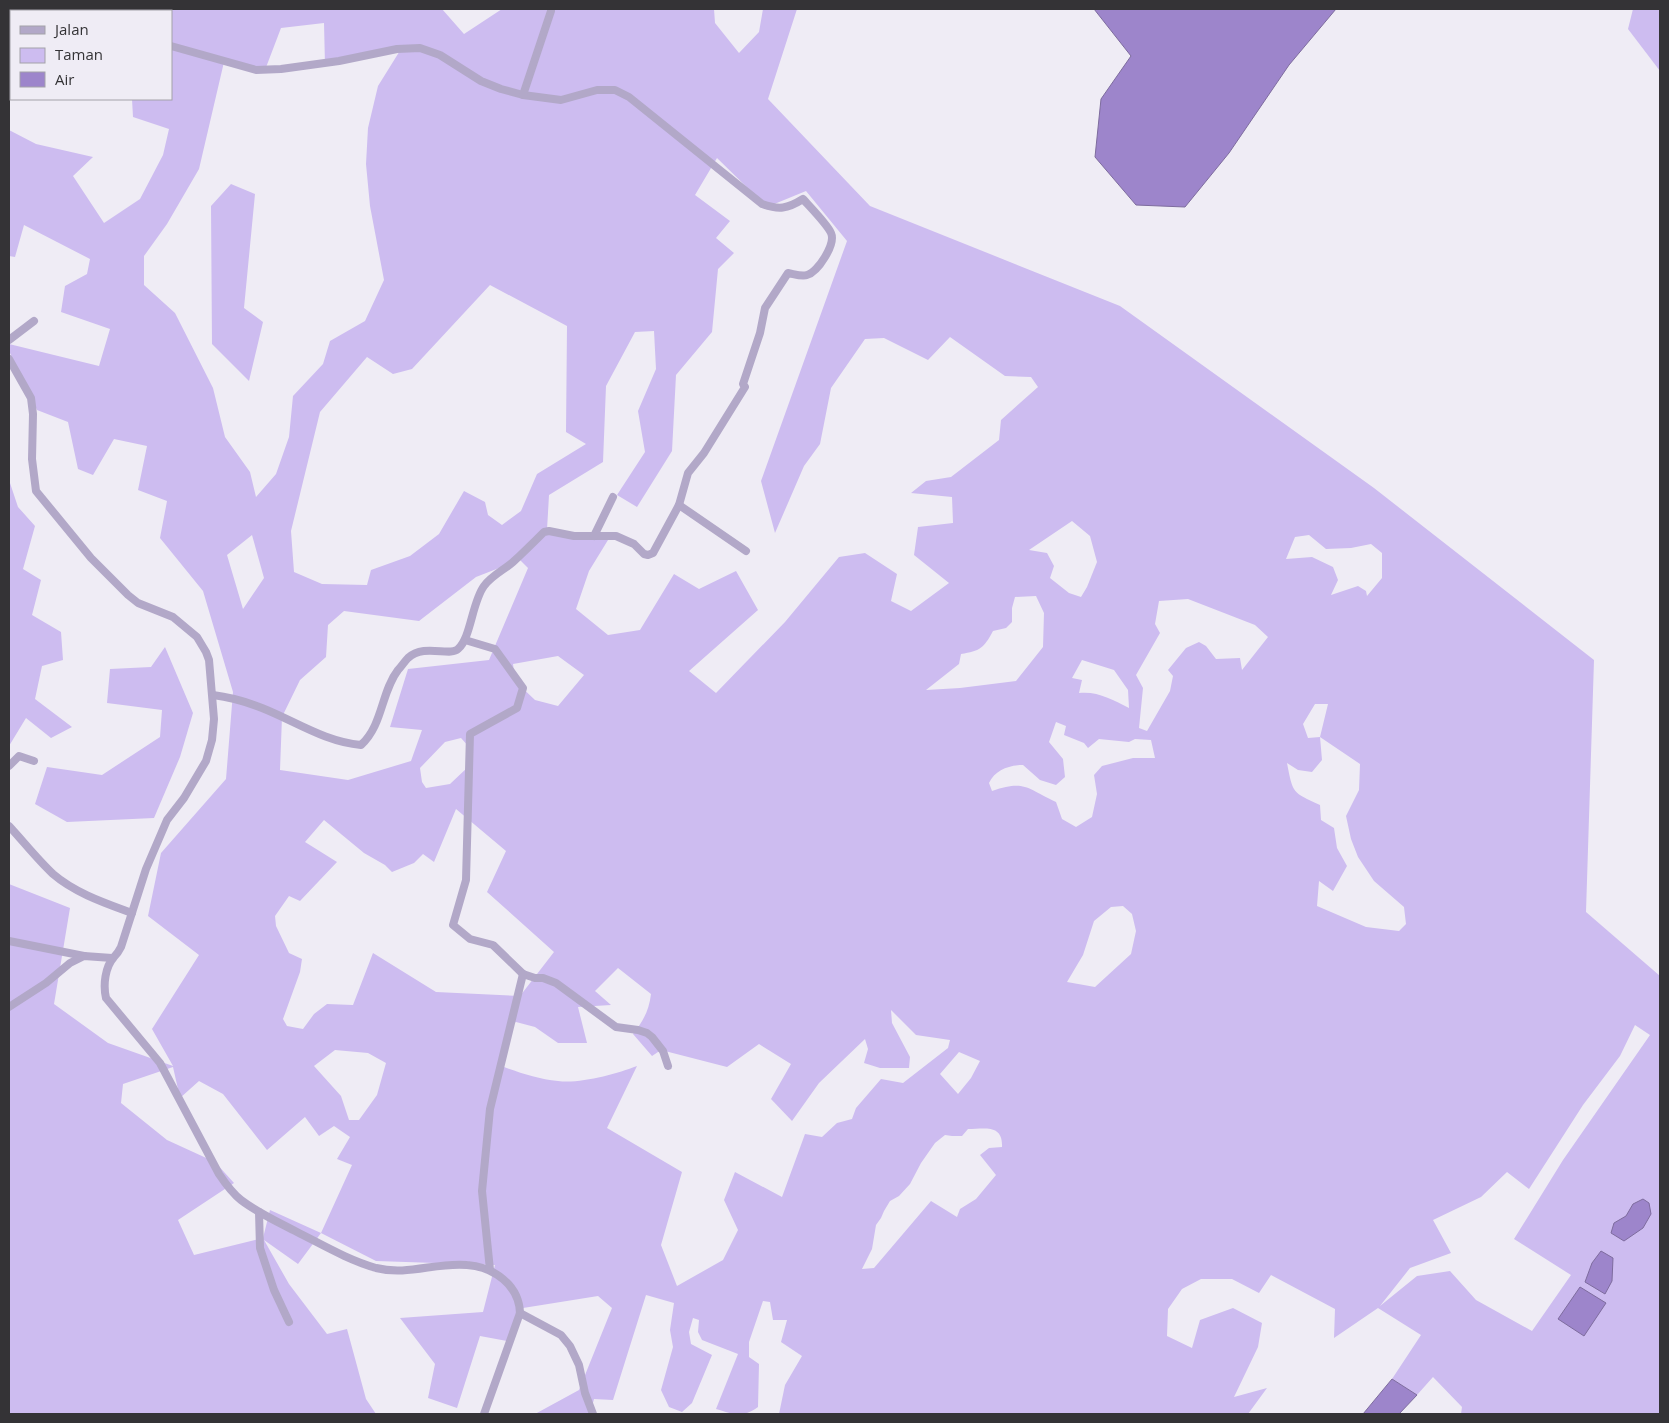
<svg xmlns="http://www.w3.org/2000/svg" width="1669" height="1423" viewBox="0 0 1669 1423" font-family="'Open Sans',sans-serif">
	<rect width="100%" height="100%" fill="#efecf5"/>
	<g fill="#cdbcf0" fill-rule="evenodd">
		<path d="M164,9H442L464,34L502,9H714L715,23L739,53L759,32L763,9H797L768,99L870,206L1120,306L1374,488L1594,660L1586,912L1660,976V1414H1461L1462,1407L1433,1377L1417,1395L1392,1379L1421,1335L1378,1308L1334,1338L1335,1309L1271,1275L1259,1293L1232,1279H1201L1182,1289L1168,1309L1167,1336L1192,1348L1200,1320L1233,1308L1262,1323L1258,1347L1234,1397L1267,1388L1248,1414H779L785,1385L802,1356L781,1342L787,1320H773L770,1302L763,1301L749,1342V1357L759,1364L758,1407C741,1419 734,1414 716,1409L738,1354L702,1340L698,1332L699,1320L693,1318L689,1332L691,1344L712,1355L692,1403L682,1412L669,1407L661,1390L673,1347L670,1330L674,1303L646,1295L613,1400L594,1399L590,1414H535L579,1390L612,1308L598,1296L523,1308L507,1341L480,1336L457,1408L428,1398L435,1364L400,1318L483,1312L495,1265L376,1261L321,1233L298,1264L264,1240L289,1284L327,1334L347,1329L366,1399L376,1414H9V884L70,908L54,1004L108,1043L173,1066L152,1029L199,955L148,916L161,853L226,779L233,692L203,591L160,538L167,501L138,490L147,446L114,439L93,475L78,469L68,422L37,410L9,351V344L99,366L110,329L61,312L65,286L87,274L90,259L24,225L15,257L9,256V130L36,144L93,157L73,176L104,223L140,199L163,155L169,129L133,117L132,99H171V11H164ZM324,23L325,65L401,49L378,86L368,128L366,164L370,206L384,280L365,321L330,341L323,364L293,396L289,437L276,474L256,497L250,472L225,437L213,388L175,313L144,285V256L167,224L199,169L224,62L265,70L281,28ZM717,158L767,207L806,191L847,241L761,481L775,533L804,466L820,444L831,388L865,339L884,338L928,360L950,337L1005,376L1031,377L1038,387L1001,420L999,440L951,477L926,481L911,493L952,497L953,523L918,527L914,555L949,583L911,611L891,601L897,574L865,553L839,557L785,622L716,693L689,671L758,610L736,571L699,589L674,574L640,630L608,635L576,609L589,571L608,540L547,530L549,495L603,462L606,386L635,332L654,331L656,369L638,411L645,452L617,495L637,507L672,451L676,375L712,332L718,269L734,253L716,238L730,221L695,195ZM490,285L567,326L566,432L586,444L537,474L521,511L502,525L488,515L485,502L464,491L439,534L410,556L371,570L367,585L322,584L294,572L291,531L320,412L367,357L393,374L412,369ZM1072,521L1090,536L1097,562L1087,587L1081,597L1069,593L1050,578L1054,566L1047,553L1029,550ZM252,535L264,578L243,609L227,555ZM1309,535L1326,549L1351,548L1371,544L1382,553V578L1367,596L1366,591L1358,586L1331,595L1338,580L1333,567L1312,557L1286,559L1295,537ZM520,560L528,568L489,660L408,669L390,727L422,730L411,761L348,780L280,770L282,717L300,680L326,657L328,625L344,611L419,621L476,577ZM1036,596L1044,613L1043,647L1016,681L960,688L926,690L959,664L961,654C980,651 984,648 993,631L1006,628L1012,622V608L1015,597ZM1188,599L1255,625L1268,637L1242,670L1240,658L1216,659L1206,646L1199,642L1186,648L1168,670L1173,676L1170,691L1147,731L1139,728L1143,688L1136,675L1160,633L1155,624L1159,601ZM558,656L584,675L558,706L535,700L515,681L513,664ZM1082,660L1114,670L1128,690L1129,708C1113,700 1098,691 1079,693L1082,680L1072,678ZM1315,704H1328L1320,737L1308,738L1303,724ZM1056,722L1066,726L1064,735L1084,743L1088,748L1099,739L1129,742L1135,739L1151,740L1155,758H1133L1102,766L1094,775L1097,794L1092,817L1076,827L1062,819L1056,802C1026,788 1025,780 992,791L989,783C995,770 1009,765 1023,765L1040,780L1056,785L1065,777L1063,759L1049,742ZM1320,737L1360,764L1359,790L1346,816L1351,839L1358,857L1374,881L1404,907L1406,924L1399,931L1366,927L1317,906L1319,881L1333,891L1347,866L1337,848L1334,828L1321,820L1320,805C1292,792 1293,794 1287,763L1298,770L1312,772L1322,760ZM461,738L469,747L468,767L450,784L426,788L422,782L420,768L445,742ZM456,809L506,851L487,892L554,952L520,996L436,992L373,953L353,1005L327,1004L314,1014L303,1029L287,1026L283,1019L300,972L302,959L289,953L276,926L275,916L289,896L300,901L337,862L305,842L324,820L364,853L385,865L392,872L414,863L423,854L434,862ZM1123,906L1132,914L1136,931L1131,954L1095,987L1067,982L1083,955L1094,921L1111,907ZM618,968L651,994C649,1011 643,1021 633,1034L652,1056L661,1050L727,1067L759,1044L791,1064L771,1099L792,1121L819,1083L865,1039L868,1049L864,1063L880,1068H909L910,1057L892,1023L891,1010L916,1035L950,1040L948,1048L903,1083L881,1079L856,1108L852,1119L837,1123L822,1137L805,1134L782,1197L735,1172L724,1200L738,1230L723,1260L677,1286L661,1245L682,1172L607,1128L637,1066C616,1074 580,1084 558,1081C537,1079 518,1072 498,1065L507,1026L516,1022L535,1027L558,1043H587L578,1007L611,1005L595,991ZM1635,1025L1650,1035L1563,1160L1514,1239L1571,1275L1532,1331L1476,1300L1450,1271L1417,1276L1380,1306L1410,1268L1451,1253L1433,1220L1481,1197L1507,1172L1529,1189L1583,1105L1620,1056ZM335,1050L368,1053L386,1063L377,1095L359,1120H349L341,1096L314,1066ZM959,1052L980,1061L971,1078L958,1094L940,1074ZM173,1067L180,1098L199,1081L223,1094L267,1150L305,1117L319,1136L334,1126L350,1137L337,1159L352,1165L321,1233L270,1210L263,1238L194,1255L178,1220L234,1183L215,1162L167,1140L121,1103L123,1084ZM968,1129C985,1129 1003,1124 1002,1147L989,1148L980,1155L996,1175L976,1199L960,1209L957,1217L931,1201L874,1268L862,1269L872,1249L876,1225L881,1218L884,1211L890,1201L899,1196L910,1184L921,1163L935,1143L945,1135L952,1136H962Z"/>
		<path d="M1633,9H1660V71L1628,29Z"/>
		<path d="M231,184L255,194L244,308L263,322L249,381L212,344L211,206Z"/>
		<path d="M9,480L18,507L35,526L23,569L41,580L32,615L61,632L63,660L42,666L35,699L72,727L51,738L26,718L9,746Z"/>
		<path d="M165,647L193,713L180,757L154,818L67,822L35,804L47,767L102,775L160,737L162,710L107,703L110,669L151,667Z"/>
	</g>
	<g fill="#9d85cb" stroke="#7e6c9e">
		<path d="M1094,9H1336L1289,65L1229,153L1185,207L1136,205L1095,157L1101,99L1131,56Z"/>
		<path d="M1643,1199L1649,1203L1651,1214L1643,1228L1624,1241L1611,1233L1614,1223L1626,1216L1633,1204Z"/>
		<path d="M1601,1251L1613,1258L1612,1281L1605,1294L1585,1282L1592,1263Z"/>
		<path d="M1580,1287L1606,1303L1584,1336L1558,1319Z"/>
		<path d="M1392,1379L1417,1395L1399,1414H1363Z"/>
	</g>
	<g fill="none" stroke-linecap="round" stroke-linejoin="round">
		<g stroke="#b2a8c8" stroke-width="8">
			<path d="M9,34H11"/>
			<path d="M171,46L256,70L281,69L339,61L397,49L420,48L440,55L481,81L501,89L523,95L561,100L597,90H615L629,97L762,204C779,210 787,209 803,199C810,207 827,224 831,233C836,244 818,272 807,275C802,277 794,274 788,273L765,308L760,333L743,384L745,387L704,453L688,473L679,505L653,553L648,555L644,554L634,544L616,536H574L549,531L544,532C534,542 524,552 513,562C504,570 492,575 484,586C472,602 471,638 458,649C450,657 424,643 408,658C404,662 401,667 398,670C381,692 383,725 361,745C325,742 295,721 262,708C247,702 229,697 213,695"/>
			<path d="M523,95L551,11V9"/>
			<path d="M9,340L34,321"/>
			<path d="M9,359L31,398L33,414L32,459L36,491L91,558L128,595L138,603L173,617L197,637L206,652L209,660L214,719L212,740L206,761L184,798L167,820L146,869L121,947C119,951 117,954 114,957C105,967 103,985 106,998L160,1063L219,1174C225,1183 232,1193 241,1200C258,1213 278,1222 297,1232C323,1245 348,1260 376,1268C408,1276 436,1262 467,1265C494,1267 519,1285 520,1313L484,1414"/>
			<path d="M679,505L746,551"/>
			<path d="M594,536L613,497"/>
			<path d="M465,640L495,649L523,688L517,708L470,734L466,880L453,925L470,939L493,945L523,974L535,978H543L556,983L616,1027L638,1030L647,1033L652,1037L663,1051L668,1066"/>
			<path d="M9,766L19,756L34,761"/>
			<path d="M9,826C23,841 37,859 53,874C75,893 105,903 132,913"/>
			<path d="M9,941L84,956"/>
			<path d="M9,1007L46,983L70,963L84,956L112,958"/>
			<path d="M259,1212L260,1248L274,1290L289,1322"/>
			<path d="M490,1270L482,1191L490,1109L523,974"/>
			<path d="M520,1313L561,1335L570,1346L579,1365L585,1393L593,1414"/>
		</g>
	</g>
	<rect width="1669" height="1423" fill="none" stroke="#343336" stroke-width="20"/>
	<rect x="10" y="10" width="162" height="90" fill="#efecf5" stroke="#a4a2a9"/>
	<rect x="20" y="26" width="25" height="8" fill="#b2a8c8" stroke="#a4a2a9"/>
	<text x="55" y="35" font-size="15" fill="#343336">Jalan</text>
	<rect x="20" y="48" width="25" height="15" fill="#cdbcf0" stroke="#a4a2a9"/>
	<text x="55" y="60" font-size="15" fill="#343336">Taman</text>
	<rect x="20" y="72" width="25" height="15" fill="#9d85cb" stroke="#a4a2a9"/>
	<text x="55" y="85" font-size="15" fill="#343336">Air</text>
</svg>
